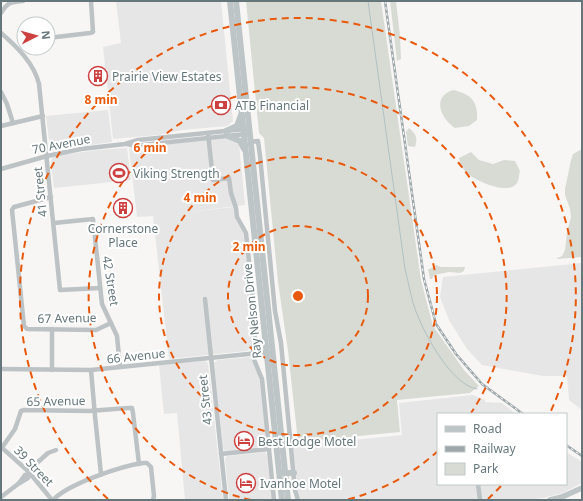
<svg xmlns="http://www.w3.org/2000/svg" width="583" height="501" viewBox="0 0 583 501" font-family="'Noto Sans',sans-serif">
	<rect width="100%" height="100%" fill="#f7f6f5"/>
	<g fill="#e5e6e5">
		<path d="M116,1H221L233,121L227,126L182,130L158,135L113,139L103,47L121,43Z"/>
		<path d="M108,110L112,142L55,150L50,148L46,116Z"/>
		<path d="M231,138L239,144L245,205L179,213L234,207L236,220L244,233L254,325L253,347L246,351L169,359L153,216L137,217L129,148Z"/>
		<path d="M127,148L131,180L54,188L51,162L53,156L98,150Z"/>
		<path d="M582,263V410L569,400L567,376H543L482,365L467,349L449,320L440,297L443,277Z"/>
		<path d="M249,357L252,359L260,375L266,445L264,448L225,452L223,447L214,363L218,360Z"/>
		<path d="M205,361L208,363L223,500H185L177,413L164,414L159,365Z"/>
		<path d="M473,395L485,400V402L502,403L516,414H438V484H566V452L582,462V483L563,493L543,498L525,500H301L298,492L293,446L402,435L399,403Z"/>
		<path d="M265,452L267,455L272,500H229L225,459L227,456Z"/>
	</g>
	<g fill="#d8dbd4">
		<path d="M246,1H381L421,280L433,326L464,370L479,386L470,393L397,400L400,432L298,442L288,351L278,282L264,138L259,133Z"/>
		<path d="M390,1H396L400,36L401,59L397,61Z"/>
		<path d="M453,90C471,94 478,101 477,120L469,126L455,128C441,119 431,97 453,90Z"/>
		<path d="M409,128C416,134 418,138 415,147L408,146L406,132Z"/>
		<path d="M582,149V257L555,259L562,256L565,250L567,232L571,217L570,209L565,195V189L571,160L573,154Z"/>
		<path d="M471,152L479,160L493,164L504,160L515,161L520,171C519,174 519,180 517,183C508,196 477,181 468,174C463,170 460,164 459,158Z"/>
		<path d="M436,265L441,267H465L464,271L460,273L449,272L434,275L432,279H430L428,269H430Z"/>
	</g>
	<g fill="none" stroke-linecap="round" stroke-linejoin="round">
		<g stroke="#b2c1c2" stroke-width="1">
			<path d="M368,1L405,269C409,284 411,300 417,314C426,337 452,385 477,389"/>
			<path d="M582,435V436"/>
		</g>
		<g stroke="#bdc2c4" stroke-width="4.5">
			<path d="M1,13C8,2 11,2 23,1"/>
			<path d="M1,33C17,47 34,63 39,84L60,290L100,288"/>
			<path d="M48,38L90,33L93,32L91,1"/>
			<path d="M1,92L7,104L13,123"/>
			<path d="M1,126L43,116"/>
			<path d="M208,133L213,180L229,178L231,193L236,208L237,217L246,233L256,326L253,348V357L262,379L274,500"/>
			<path d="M251,142L258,141L260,156L275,311L281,343L295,490L298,500"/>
			<path d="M127,144L136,146L151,144L246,134"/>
			<path d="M1,169L47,156L81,149L125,144L138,140L245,129"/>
			<path d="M51,197L14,207L12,210L24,326L27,329L96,330L111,323"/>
			<path d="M54,223L93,219L102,304L117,336L120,367"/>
			<path d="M205,299L226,500"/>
			<path d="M1,369L91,370L268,352"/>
			<path d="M52,370V329"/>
			<path d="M91,370L95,416L101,474"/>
			<path d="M1,447L28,471L52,500"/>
			<path d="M1,449L15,429L21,411L24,410L89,411L128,408H132L133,413L139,464"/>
			<path d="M221,454L269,449"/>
			<path d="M28,471L48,453L56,450"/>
			<path d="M19,483L25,475L29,474"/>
			<path d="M478,484L480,500"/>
			<path d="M1,497L18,484L28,478L30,474"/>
			<path d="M53,500C68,484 121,466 143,463H147L151,467L154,496L153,500"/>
		</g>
		<path stroke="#bec5c7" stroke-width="5.5" d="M550,500L562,497L582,488"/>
		<g stroke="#bec5c7" stroke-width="6">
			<path d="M230,1L282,500"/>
			<path d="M236,1L288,500"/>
			<path d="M226,131L237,126L241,115"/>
			<path d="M228,136L240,141L244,149"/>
			<path d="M285,473H294"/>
		</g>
		<g stroke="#9da6a8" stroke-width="2.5">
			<g id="rail">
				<path d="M385,1L424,279L436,324L456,354L482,384L523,414"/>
				<path d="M566,445L582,456"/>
			</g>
		</g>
		<use href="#rail" stroke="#fff" stroke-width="1" stroke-dasharray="3" stroke-linecap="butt"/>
	</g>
	<g fill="none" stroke="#e8590c" stroke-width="2" stroke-dasharray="7 5">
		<circle cx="298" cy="296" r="70"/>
		<circle cx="298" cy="296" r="139"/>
		<path d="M438 451A209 209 0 0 1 345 500M251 500A209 209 0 1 1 471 413"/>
		<path d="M501 486A278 278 0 0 1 488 499M108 499A278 278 0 1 1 550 413"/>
	</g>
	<defs>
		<g id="building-ring" transform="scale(1)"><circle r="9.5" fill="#fff" stroke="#cc403f" stroke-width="1.5"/><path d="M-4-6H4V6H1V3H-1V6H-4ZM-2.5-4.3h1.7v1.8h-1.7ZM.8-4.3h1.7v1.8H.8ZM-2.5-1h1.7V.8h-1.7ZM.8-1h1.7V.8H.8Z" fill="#cc403f"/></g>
		<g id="bank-ring" transform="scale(1)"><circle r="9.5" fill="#fff" stroke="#cc403f" stroke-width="1.5"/><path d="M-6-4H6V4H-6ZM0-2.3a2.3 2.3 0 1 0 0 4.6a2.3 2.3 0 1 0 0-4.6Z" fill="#cc403f"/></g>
		<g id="stadium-ring" transform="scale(1)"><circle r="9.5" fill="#fff" stroke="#cc403f" stroke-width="1.5"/><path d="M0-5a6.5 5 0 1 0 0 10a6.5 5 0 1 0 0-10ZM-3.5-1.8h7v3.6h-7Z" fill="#cc403f"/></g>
		<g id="hotel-ring" transform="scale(1)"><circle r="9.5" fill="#fff" stroke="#cc403f" stroke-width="1.5"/><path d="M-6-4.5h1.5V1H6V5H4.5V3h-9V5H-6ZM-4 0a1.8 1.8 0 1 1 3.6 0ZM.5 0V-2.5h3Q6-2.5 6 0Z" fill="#cc403f"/></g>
	</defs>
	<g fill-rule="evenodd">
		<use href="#building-ring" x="98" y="76"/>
		<use href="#bank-ring" x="221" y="105"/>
		<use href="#stadium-ring" x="119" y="173"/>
		<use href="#building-ring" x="123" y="208"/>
		<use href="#hotel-ring" x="244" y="441"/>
		<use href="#hotel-ring" x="246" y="483"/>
	</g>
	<g text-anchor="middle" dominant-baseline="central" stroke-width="4" stroke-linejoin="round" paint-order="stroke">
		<g font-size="12" fill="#66777b" stroke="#fff" text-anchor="start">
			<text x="112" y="76">Prairie View Estates</text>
			<text x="235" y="105">ATB Financial</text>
			<text x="133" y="173">Viking Strength</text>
			<text x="123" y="228" text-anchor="middle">Cornerstone<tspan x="123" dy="14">Place</tspan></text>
			<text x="258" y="441">Best Lodge Motel</text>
			<text x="260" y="483">Ivanhoe Motel</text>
		</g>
		<g font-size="12" fill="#66777b" stroke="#fff">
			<text transform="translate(61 144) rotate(-11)">70 Avenue</text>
			<text transform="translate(40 192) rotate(-96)">41 Street</text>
			<text transform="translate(111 281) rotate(81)">42 Street</text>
			<text transform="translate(252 311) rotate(-96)">Ray Nelson Drive</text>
			<text transform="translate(67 318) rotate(-1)">67 Avenue</text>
			<text transform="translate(136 356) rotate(-6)">66 Avenue</text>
			<text transform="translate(205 400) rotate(-96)">43 Street</text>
			<text transform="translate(56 401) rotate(-1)">65 Avenue</text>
			<text transform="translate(34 466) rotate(46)">39 Street</text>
		</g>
	</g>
	<circle cx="298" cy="296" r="6" fill="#e8590c" stroke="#fff" stroke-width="2"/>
	<g font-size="12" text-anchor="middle" font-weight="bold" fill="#e8590c" stroke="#fff" stroke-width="4" stroke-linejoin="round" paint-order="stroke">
		<text x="101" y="104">8 min</text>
		<text x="150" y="152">6 min</text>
		<text x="200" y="202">4 min</text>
		<text x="249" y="251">2 min</text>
	</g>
	<rect width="583" height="501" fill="none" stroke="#66777b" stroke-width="4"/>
	<rect x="437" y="413" width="130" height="72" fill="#ffffff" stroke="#c2c9ca"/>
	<rect x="445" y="426" width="20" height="6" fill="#bec5c7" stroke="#c2c9ca"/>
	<text x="473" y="433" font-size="12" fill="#66777b">Road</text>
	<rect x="445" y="446" width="20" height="6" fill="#9da6a8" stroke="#c2c9ca"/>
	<text x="473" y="453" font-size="12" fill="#66777b">Railway</text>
	<rect x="445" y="463" width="20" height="12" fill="#d8dbd4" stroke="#c2c9ca"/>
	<text x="473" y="473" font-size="12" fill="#66777b">Park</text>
	<g transform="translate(36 36) rotate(84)"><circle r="19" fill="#ffffff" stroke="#c2c9ca"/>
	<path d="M0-3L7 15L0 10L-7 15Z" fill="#cc403f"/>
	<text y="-6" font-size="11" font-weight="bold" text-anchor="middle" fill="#66777b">N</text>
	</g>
</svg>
